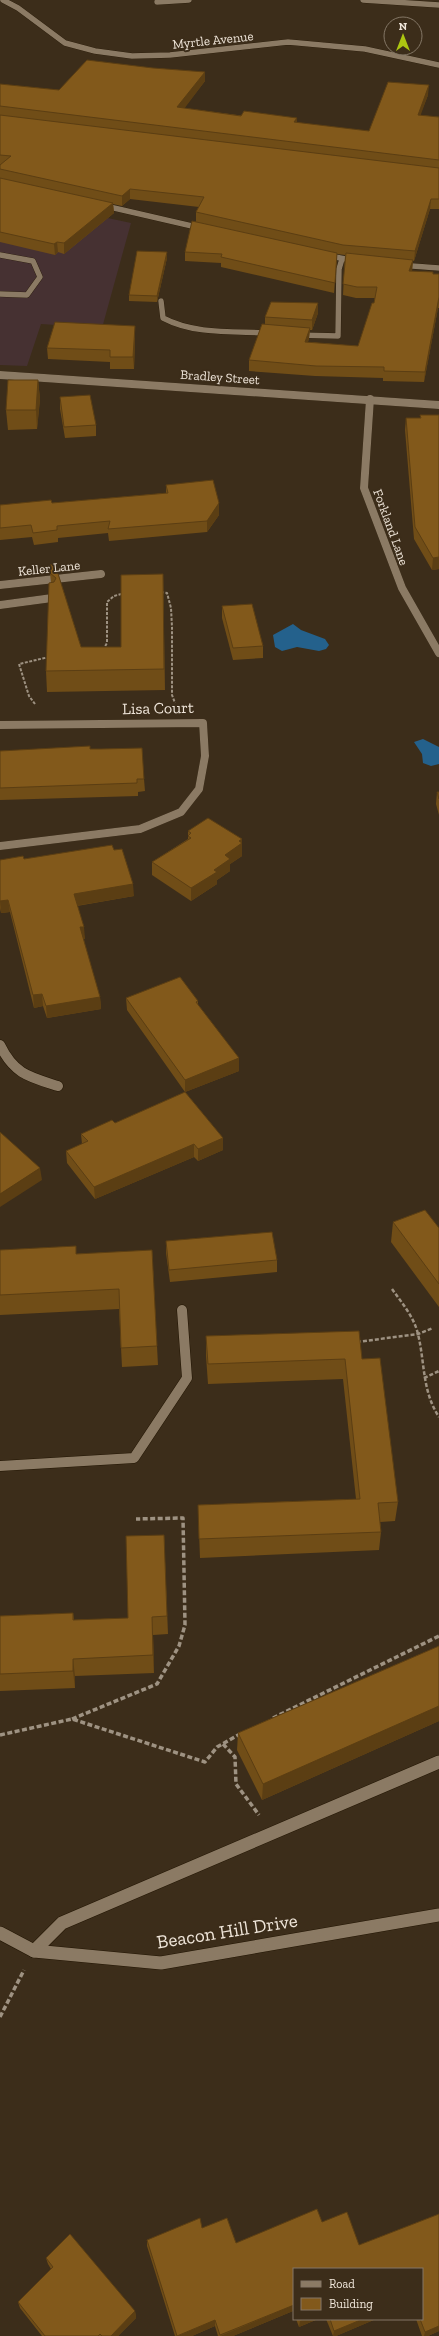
<svg xmlns="http://www.w3.org/2000/svg" width="439" height="2336" viewBox="0 0 439 2336" font-family="'Zilla Slab',serif">
	<rect width="100%" height="100%" fill="#3c2d1a"/>
	<path fill="#463132" d="M0,195L131,223L102,328L41,324L27,366L0,365Z"/>
	<g fill="#24618c">
		<path d="M293,624L301,630L325,639L329,645L326,649L319,651L297,647L282,651L275,647L273,635Z"/>
		<path d="M423,739L439,747V764L431,766L423,763L422,754L414,742Z"/>
	</g>
	<g fill="none" stroke-linecap="round" stroke-linejoin="round">
		<g stroke="#221503" stroke-width="6">
			<path id="service-far2" d="M0,255L33,261L40,277L27,295L0,294"/>
		</g>
		<g stroke="#221503" stroke-width="8">
			<path id="service-far1" d="M0,605L52,598"/>
		</g>
		<g stroke="#221503" stroke-width="11">
			<path id="service" d="M0,1466L134,1458L187,1378L182,1310"/>
		</g>
		<g stroke="#221503" stroke-width="6">
			<g id="minor-far3">
				<path d="M3,0L18,8L65,43L95,51L132,56L170,55L288,42L365,49L439,65"/>
				<path d="M363,0L439,5"/>
				<path d="M157,2L189,0"/>
				<path d="M161,301L163,318C195,335 235,331 271,333"/>
				<path d="M297,335L338,336L339,269L342,259"/>
			</g>
		</g>
		<g stroke="#221503" stroke-width="8">
			<g id="minor-far2">
				<path d="M0,375L439,405"/>
				<path d="M370,399L364,488L402,588L439,653"/>
				<path d="M0,585L101,574"/>
				<path d="M0,725L203,723L205,756L199,789L181,812L140,829L0,846"/>
			</g>
		</g>
		<g stroke="#221503" stroke-width="11">
			<path id="minor-far1" d="M0,1045C14,1074 29,1077 58,1086"/>
		</g>
		<g stroke="#221503" stroke-width="14">
			<path id="minor" d="M34,1951L62,1923L439,1762"/>
		</g>
		<g stroke="#221503" stroke-width="14">
			<path id="tertiary" d="M0,1933L34,1951L161,1963L439,1915"/>
		</g>
		<g stroke="#221503" stroke-width="6">
			<g id="secondary">
				<path d="M101,205L205,229"/>
				<path d="M324,255L357,261"/>
				<path d="M399,265L439,268"/>
			</g>
		</g>
		<g stroke="#9e9282" stroke-width="2" stroke-dasharray="3 1.5" stroke-linecap="butt">
			<path d="M161,592L167,593L171,608L172,627V695L175,703"/>
			<path d="M103,650L107,643V602L114,596L125,593"/>
			<path d="M35,704L29,696L19,664L49,657"/>
		</g>
		<g stroke="#9e9282" stroke-width="2.5" stroke-dasharray="4 2" stroke-linecap="butt">
			<path d="M392,1289C402,1303 414,1317 418,1334C425,1363 422,1391 439,1417"/>
			<path d="M357,1342L418,1334L433,1328"/>
			<path d="M424,1378L439,1371"/>
		</g>
		<g stroke="#9e9282" stroke-width="3.5" stroke-dasharray="5 2.5" stroke-linecap="butt">
			<path d="M273,1718L439,1636"/>
			<path d="M72,1719L157,1684L179,1646L185,1625L183,1518L136,1519"/>
			<path d="M0,1735L72,1719L205,1762L217,1747L240,1734"/>
			<path d="M223,1744L235,1757L236,1784L259,1815"/>
			<path d="M0,2017L24,1970"/>
		</g>
		<use href="#service-far2" stroke="#8b7a64" stroke-width="5.5"/>
		<use href="#service-far1" stroke="#8b7a64" stroke-width="8"/>
		<use href="#service" stroke="#8b7a64" stroke-width="10"/>
		<use href="#minor-far3" stroke="#8b7a64" stroke-width="5.5"/>
		<use href="#minor-far2" stroke="#8b7a64" stroke-width="8"/>
		<use href="#minor-far1" stroke="#8b7a64" stroke-width="10"/>
		<use href="#minor" stroke="#8b7a64" stroke-width="13"/>
		<use href="#tertiary" stroke="#8b7a64" stroke-width="13"/>
		<use href="#secondary" stroke="#8b7a64" stroke-width="5.5"/>
	</g>
	<g fill="#704d17">
		<path d="M153,68L205,72V81L184,108L297,123L369,131L428,95L420,115L439,117V209H430L414,261H413L412,271L433,274H439V308H438L424,382L383,381V378L315,376L249,371V360L265,325V317L318,313L312,330H310L309,338L308,342L358,346L374,303L375,298H356L343,295L345,255L337,254L334,293L221,267V263L185,261V252L196,222V212L199,207L130,199L122,206L113,204L114,213L64,254L58,252L55,255L0,242V84L59,90Z"/>
		<path d="M167,252V258L157,302L129,301V295Z"/>
		<path d="M135,338L134,369H110V362L48,359L47,348Z"/>
		<path d="M38,380L40,399L37,429L8,430L6,410Z"/>
		<path d="M60,397L96,425V436L65,438L60,409Z"/>
		<path d="M420,415H439V569L432,570L414,539L405,430L406,418H420Z"/>
		<path d="M166,485L219,515L207,532L109,541L108,533L58,538V542L34,545L32,537L0,540V505L52,503L166,493Z"/>
		<path d="M55,564L81,647H121L163,574L165,690L47,692L46,671L51,583L50,573Z"/>
		<path d="M222,606L263,646V658L233,660L222,618Z"/>
		<path d="M90,749L144,779L145,791L138,792V796L0,800V751Z"/>
		<path d="M437,792H439V815L436,804Z"/>
		<path d="M188,831L242,839V856L230,864V871L217,880V884L191,901L152,875V862L188,839Z"/>
		<path d="M114,850L134,896L77,906L85,939H83L100,997L101,1009L47,1018L43,1006L34,1008L10,912L1,913L0,908V860L24,859Z"/>
		<path d="M126,998L198,1001V1005L239,1071L185,1092L223,1138V1150L198,1161L194,1157L95,1199L67,1163L66,1151L82,1144L81,1134L115,1123L185,1092L127,1010Z"/>
		<path d="M393,1222L439,1228V1307L391,1242Z"/>
		<path d="M166,1241L277,1260V1272L170,1282L166,1253Z"/>
		<path d="M0,1250L77,1254L152,1250L158,1365L122,1367L119,1309L0,1315Z"/>
		<path d="M206,1336L362,1359L398,1502L395,1521L380,1522L381,1532L379,1550L200,1558L198,1505L356,1499L343,1379L208,1384L206,1356Z"/>
		<path d="M164,1535L168,1634L153,1635L154,1673L75,1676V1688L0,1691V1616L73,1613L74,1620L128,1618Z"/>
		<path d="M439,1646V1721L262,1800L237,1750L238,1733Z"/>
		<path d="M439,2214V2331L428,2336H422L416,2319H422V2269H294V2313L293,2311L233,2336H218L215,2326L192,2336H175L147,2246V2240L202,2228L236,2243L322,2222L359,2245Z"/>
		<path d="M46,2258L135,2311L136,2318L118,2336H42L20,2308L18,2302L51,2269L48,2264Z"/>
		<path d="M296,2319H318L299,2327Z"/>
		<path d="M326,2319H376L336,2336H333Z"/>
	</g>
	<g fill="#5b3e13">
		<path d="M205,72V81L178,117L177,107Z"/>
		<path d="M429,85L428,95L417,125L418,115Z"/>
		<path d="M297,118V128L294,122Z"/>
		<path d="M130,189V199L122,206V196Z"/>
		<path d="M431,199L430,209L414,261L415,251Z"/>
		<path d="M113,203L114,213L64,254V243Z"/>
		<path d="M57,242L58,252L55,255L54,244Z"/>
		<path d="M167,252V258L157,302V296Z"/>
		<path d="M413,260L412,270L409,281V271Z"/>
		<path d="M439,297L438,308L424,382L425,372Z"/>
		<path d="M318,303V313L312,330V320Z"/>
		<path d="M135,326V338L134,369L133,357Z"/>
		<path d="M310,328L309,338L305,352V342Z"/>
		<path d="M38,380L40,399L37,429L36,410Z"/>
		<path d="M219,503V515L207,532V521Z"/>
		<path d="M439,557V569L432,570L433,558Z"/>
		<path d="M242,839V856L230,864V871L217,880V884L191,901V888L214,870L225,855L239,841Z"/>
		<path d="M133,884L134,896L75,906L74,894Z"/>
		<path d="M8,900L10,912L1,913L0,901Z"/>
		<path d="M80,927H84L85,939L81,940Z"/>
		<path d="M42,994L43,1006L34,1008L33,995Z"/>
		<path d="M100,997L101,1009L47,1018L46,1006Z"/>
		<path d="M239,1058V1071L185,1092V1080Z"/>
		<path d="M223,1138V1150L198,1161V1149Z"/>
		<path d="M194,1144V1157L95,1199L94,1187Z"/>
		<path d="M40,1168L42,1180L0,1207V1194Z"/>
		<path d="M152,1617L153,1635L154,1673L153,1655Z"/>
		<path d="M73,1659L75,1676V1688L73,1671Z"/>
		<path d="M439,1706V1721L262,1800L263,1784Z"/>
		<path d="M294,2305L293,2311L233,2336H220Z"/>
		<path d="M135,2311L136,2318L118,2336H111Z"/>
		<path d="M304,2319H318L299,2327L300,2321Z"/>
		<path d="M363,2319H376L336,2336H333L334,2331Z"/>
		<path d="M215,2320V2326L192,2336H178Z"/>
		<path d="M439,2326V2331L428,2336H424L425,2332Z"/>
	</g>
	<g fill="#82591b" stroke="#5b3e13">
		<path d="M87,60L153,68L205,72L177,107L241,116L244,111L297,118L294,122L369,131L388,82L429,85L418,115L439,117V160L0,106V84L59,90Z"/>
		<path d="M0,115L439,168V199H431L415,251L343,245L196,212L204,197L130,189L122,196L0,169V165L11,156L0,155Z"/>
		<path d="M0,178L113,203L64,243L57,242L54,244L0,232Z"/>
		<path d="M192,221L337,253L335,283L221,257L222,254L185,252Z"/>
		<path d="M137,251L167,252L157,296L129,295Z"/>
		<path d="M346,253L413,260L409,271L433,272V274H439V297L425,372L384,371V367L316,366L249,360L262,324L310,328L305,342L358,346L372,303H374L377,287H357L343,284Z"/>
		<path d="M271,302L318,303L312,320L265,317Z"/>
		<path d="M55,322L135,326L133,357H110V350L47,348Z"/>
		<path d="M8,380H38L36,410H6Z"/>
		<path d="M90,395L96,425L64,427L60,397Z"/>
		<path d="M420,415H439V557L433,558L415,527L406,418H421Z"/>
		<path d="M213,480L219,503L207,521L108,529L110,521L57,526V530L33,533L31,525L0,528V505L51,500L52,503L168,493L166,485Z"/>
		<path d="M55,564L81,647H121V575L163,574L164,669L46,671L49,583L54,582L56,578L50,573V565Z"/>
		<path d="M252,604L263,646L233,648L222,606Z"/>
		<path d="M90,746V749H101L142,748L144,779H137V783L0,788V751Z"/>
		<path d="M437,792H439V799Z"/>
		<path d="M208,818L242,839L239,841L242,843L225,855L230,859L214,870L217,872L191,888L152,862L191,838L188,836L191,833L188,831Z"/>
		<path d="M112,845L114,850L122,849L133,884L74,894L84,927H80L100,997L46,1006L42,994L33,995L8,900L0,901V860L23,856L24,859Z"/>
		<path d="M180,977L198,1001L196,1002L239,1058L185,1080L126,998Z"/>
		<path d="M185,1092L223,1138L198,1149L194,1144L94,1187L66,1151L88,1141L81,1134L112,1120L115,1123Z"/>
		<path d="M0,1132L40,1168L0,1194Z"/>
		<path d="M425,1210L439,1228V1284L393,1222Z"/>
		<path d="M272,1232L277,1260L169,1270L166,1241Z"/>
		<path d="M76,1246V1254L152,1250L157,1346L121,1348L119,1289L0,1295V1250Z"/>
		<path d="M359,1331L362,1359L380,1358L398,1502L378,1503L381,1532L199,1539L198,1505L360,1499L345,1359L208,1364L206,1336Z"/>
		<path d="M164,1535L167,1616L152,1617L153,1655L73,1659V1671L0,1674V1616L73,1613V1620L128,1618L126,1536Z"/>
		<path d="M439,1646V1706L263,1784L238,1733Z"/>
		<path d="M317,2209L322,2222L347,2212L359,2245L439,2214V2326L425,2332L420,2319H422V2269H294V2305L220,2335L215,2320L177,2336L147,2240L200,2218L202,2228L227,2218L236,2243Z"/>
		<path d="M70,2234L135,2311L111,2336H102L100,2334L98,2336H45L18,2302L53,2267L46,2258Z"/>
		<path d="M330,2319H363L334,2331Z"/>
	</g>
	<g text-anchor="middle" dominant-baseline="central" stroke-width="4" stroke-linejoin="round" paint-order="stroke">
		<g font-size="13" fill="#efe5d9" stroke="#3c2d1a">
			<text transform="translate(213 40) rotate(-6)">Myrtle Avenue</text>
			<text transform="translate(220 377) rotate(4)">Bradley Street</text>
			<text transform="translate(391 527) rotate(70)">Forkland Lane</text>
			<text transform="translate(49 568) rotate(-6)">Keller Lane</text>
		</g>
		<g font-size="16" fill="#efe5d9" stroke="#3c2d1a">
			<text transform="translate(158 708) rotate(-1)">Lisa Court</text>
		</g>
		<g font-size="19" fill="#efe5d9" stroke="#3c2d1a">
			<text transform="translate(227 1931) rotate(-9)">Beacon Hill Drive</text>
		</g>
	</g>
	<rect x="293" y="2268" width="130" height="52" fill="#3c2d1a" stroke="#847766"/>
	<rect x="301" y="2281" width="20" height="6" fill="#8b7a64" stroke="#847766"/>
	<text x="329" y="2288" font-size="12" fill="#efe5d9">Road</text>
	<rect x="301" y="2298" width="20" height="12" fill="#82591b" stroke="#847766"/>
	<text x="329" y="2308" font-size="12" fill="#efe5d9">Building</text>
	<g transform="translate(403 36)"><circle r="19" fill="#3c2d1a" stroke="#847766"/>
	<path d="M0-3L7 15L0 10L-7 15Z" fill="#acc611"/>
	<text y="-6" font-size="11" font-weight="bold" text-anchor="middle" fill="#efe5d9">N</text>
	</g>
</svg>
